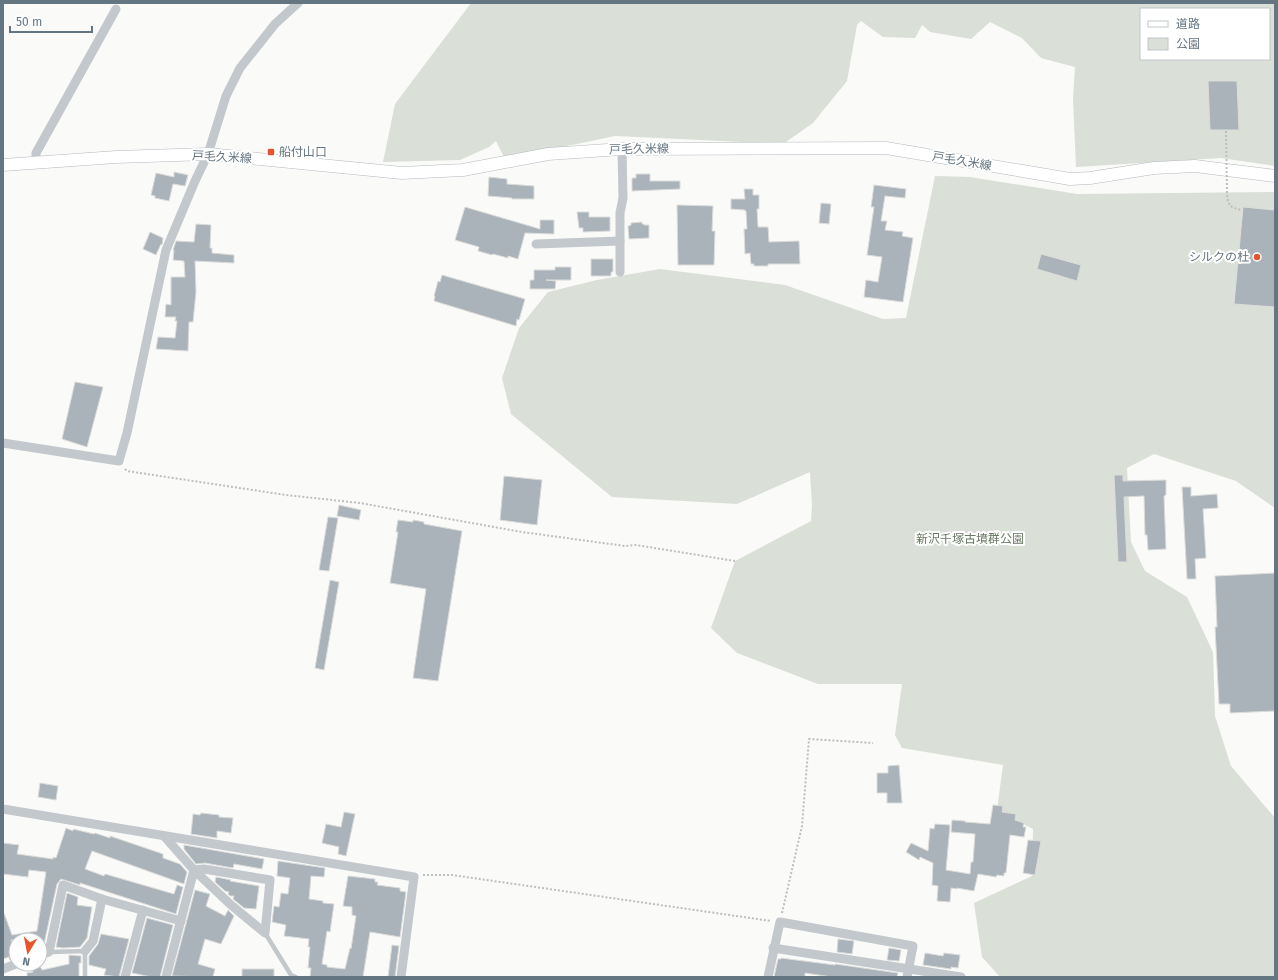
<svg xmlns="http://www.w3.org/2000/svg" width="1278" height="980" viewBox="0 0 1278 980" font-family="'Fira Sans','Noto Sans JP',sans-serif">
	<rect width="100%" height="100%" fill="#fafaf8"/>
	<g fill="#dadfd7" fill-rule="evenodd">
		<path d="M471,3H1275V166L1221,158L1076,167L1073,99L1075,67L1041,58L1022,38L990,22L971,39L930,32L922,25L915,38L883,37L861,21L857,25L847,81L813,123L783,144L615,136L505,159L496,141L489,147L460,160L383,162L395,104ZM1141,9H1269V59H1141Z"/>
		<path d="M935,176L970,177L1077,194L1275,192V508L1236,481L1154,454L1127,468L1131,542L1145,571L1187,597L1213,652L1215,716L1231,766L1275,818V977H1000L982,957L974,903L1032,876L1033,829L997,810L1003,765L902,748L895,735L902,684H818L737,653L711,628L735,561L811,521L812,506L810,472L737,504L612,497L511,414L502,378L519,328L548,292L597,280L660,269L785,285L883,319L906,318Z"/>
	</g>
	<g fill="#aab3b9" stroke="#dcdcda">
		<path d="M1208,81H1237L1239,130H1210Z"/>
		<path d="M174,172L188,175L185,186L173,184L169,201L155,198V196L151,195L156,173L174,177Z"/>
		<path d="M636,174H650V181H680V189L632,191V178H636Z"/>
		<path d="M489,177L507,179V184L534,186V199H512V198L488,196Z"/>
		<path d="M874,185L906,189L905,198L885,196L881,221H887L885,230L903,232L902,236L913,238L903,302L864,297L866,280L878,282L882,257L867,255L874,207H871Z"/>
		<path d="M744,189H753V195H759V209H757L758,227H768L769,242L799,241L800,264H768V266H754V264H751L750,253L745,254L744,229H747L746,211H745V210L731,209V199H745Z"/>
		<path d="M821,203L831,204L829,224L819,223Z"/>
		<path d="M677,205L713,206L712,231H715L714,265H678Z"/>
		<path d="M465,207L540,229V220H554V234L525,233L518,259L508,256V258L493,254L492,255L478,251L479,247L455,240Z"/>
		<path d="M1243,207L1275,210V307L1234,304Z"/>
		<path d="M577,212H589V217H610V231L583,232V228H579Z"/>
		<path d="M642,222V224H644V225H649V238L629,239L628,226L631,225V223Z"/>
		<path d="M196,224L211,225L210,248H212V253L234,255V263L195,261L196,292L193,322H189L188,351L156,349L158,337L175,338L177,321H175L176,317H165L166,304L171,305V277H185L184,261L173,260L174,250H173L176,241L194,242Z"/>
		<path d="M150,232L163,238L162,245L161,244L156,255L143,249Z"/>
		<path d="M1041,254L1081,265L1077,281L1037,269Z"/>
		<path d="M591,259H613V272H611V276H591Z"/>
		<path d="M555,267H571V280H546L556,281L555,289H530V280H534V270H555Z"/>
		<path d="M442,275L525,299L519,320L517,319L516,326L434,301L435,296H434L438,281L440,282Z"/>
		<path d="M75,382L103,387L87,447L62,439Z"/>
		<path d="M1114,475H1123V481L1166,480V495L1164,496L1166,549L1148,550L1147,535H1145L1144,496L1124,497L1127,562H1118Z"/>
		<path d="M504,476L542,480L537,525L500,520Z"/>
		<path d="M1182,487H1191V496L1217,494L1218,508L1203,509L1206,558L1195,559L1196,579H1187Z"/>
		<path d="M339,505L361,510L359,520L337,516Z"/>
		<path d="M328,517L338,518L329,571L319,570Z"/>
		<path d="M398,520L413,522V520L424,522V524L462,531L438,681L413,678L426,589L390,583L398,532H396Z"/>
		<path d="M1275,573V711L1230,713V704H1219L1215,627H1217L1215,576Z"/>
		<path d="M330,580L339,582L324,670L315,668Z"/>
		<path d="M899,765L902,803H887V793H877V773H888V766Z"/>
		<path d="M40,783L58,786L56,800L38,797Z"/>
		<path d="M993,805L1003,806L1002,812L1016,814L1015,820L1024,823L1023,827H1026L1024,837L1010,835L1006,873H1004V876L997,875L996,877L978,874L974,891L957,888V889L951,888L950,902L937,901L938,886L932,885L933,863L920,857L919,860L906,852L911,843L928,851L930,828L934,829L935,824L950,825L946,870L970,874L971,862H973L975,834L951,832L952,820L965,821V822L990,824Z"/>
		<path d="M344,812L355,814L346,856L338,854L339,847L322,843L326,824L341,827Z"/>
		<path d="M201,813L219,815V817L233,818L231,833L217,831V838L191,834L193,814L200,815Z"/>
		<path d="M66,828L73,831V829L94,834L95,833L110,838V836L163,854V858L180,864L187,872L184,884L92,851L85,869L104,876L105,874L174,894L177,885L183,887L176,914L80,883V885L61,879L57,884L44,944H40V940H11L16,952V958L10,960L9,957L3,959V913H4L12,935L37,931L46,872L29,870L28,877L3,874V843L19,845L17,854L53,859V857L56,858Z"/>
		<path d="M1028,840L1041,841L1035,875L1023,873Z"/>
		<path d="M184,845L264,859L262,869L234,864L233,868L205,863L196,864L184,849Z"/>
		<path d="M278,861L325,868L324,877L311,876L309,899L323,901V903L334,904L330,932L327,931L322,964L327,965V967L345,969L350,948L351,949L356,916L352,915V907L343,906L348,876L375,879V882H378L377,885L400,888V891L406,892L400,937L370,932L363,977H310L311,968H308L310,947H308L309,939L284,936L286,925L272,922L274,906L279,907L281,893L288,894L290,878L277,876Z"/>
		<path d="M216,877L231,880L230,881L259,886L256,909L244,908L233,899L234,896H230L228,894L229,892L225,891L215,882Z"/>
		<path d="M195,890L210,894L206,906L225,916L228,910L234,916L221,944L205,939L198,964L215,969L213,977L172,976Z"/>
		<path d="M67,893L78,897L77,905L92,907L87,938L80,947L63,948L56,947Z"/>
		<path d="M147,918L173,925L160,977H152L132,973Z"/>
		<path d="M101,934L129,939L119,977L104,975L106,969L89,965V956L98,944Z"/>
		<path d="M838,939L854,941L852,954L837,952Z"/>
		<path d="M392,945L399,946L395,977H388Z"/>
		<path d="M889,948L901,950L899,961L887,960Z"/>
		<path d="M925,953L943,956L944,953L960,955L958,968L951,967V969L923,965Z"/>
		<path d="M69,955L81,956V963H79V977H27V973L33,972L31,968L39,964L42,970L69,964Z"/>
		<path d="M781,958L835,965V964L898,973L897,977H832L805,973V977H774L778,959H781Z"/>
		<rect x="242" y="969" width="32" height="8"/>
	</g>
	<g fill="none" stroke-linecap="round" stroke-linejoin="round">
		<g stroke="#b3babf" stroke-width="13">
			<path id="secondary" d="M3,165L116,157L208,154L402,173L463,170L548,154L622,149L886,148L1070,179L1090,178L1154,168L1195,166L1275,176"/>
		</g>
		<g stroke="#bbbfc2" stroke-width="2" stroke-dasharray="2 2" stroke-linecap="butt">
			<path d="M1227,191C1227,204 1229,208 1242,210"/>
			<path d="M125,469L127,471L286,495L360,503L522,532L625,546L636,545L735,561"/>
			<path d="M423,875H452L771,921"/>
			<path d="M782,913L802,826L809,739L873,743"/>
		</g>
		<g stroke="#c3c8cc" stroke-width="4.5">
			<path d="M265,933L291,975L296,977"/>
			<path d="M49,952L85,951V977"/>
		</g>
		<g stroke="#c3c8cc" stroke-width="9">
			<path d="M36,164V153L116,9"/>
			<path d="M536,244L620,241"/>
			<path d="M620,272V213L623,198L622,149"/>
			<path d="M3,443L119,461L127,433L166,250L195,181L208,154L226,96L240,68L275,24L298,3"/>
			<path d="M3,809L414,877L401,977"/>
			<path d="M164,836L194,870L231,905L265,933L270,880L204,869L194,870L166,977"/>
			<path d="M773,948L961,977"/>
			<path d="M85,951L93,941L102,899"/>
			<path d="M40,955L49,952L63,885L102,899L181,921"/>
			<path d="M3,969L16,964"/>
			<path d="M125,977L143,910"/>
			<path d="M768,977L780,922L913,946L907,977"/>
		</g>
		<use href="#secondary" stroke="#fff" stroke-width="12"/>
		<path stroke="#bbbfc2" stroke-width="2" stroke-dasharray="2 2" stroke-linecap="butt" d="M1226,131L1227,191"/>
	</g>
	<g fill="#e4572e" stroke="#fff" stroke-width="1.5">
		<rect x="267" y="148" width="8" height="8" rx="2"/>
		<circle cx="1257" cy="257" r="4"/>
	</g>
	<g text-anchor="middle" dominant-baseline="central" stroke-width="4" stroke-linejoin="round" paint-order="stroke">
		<g font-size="12" fill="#657683" stroke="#fff">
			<text transform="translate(639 149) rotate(-1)">戸毛久米線</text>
			<text transform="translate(222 157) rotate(3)">戸毛久米線</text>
			<text transform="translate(962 161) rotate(10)">戸毛久米線</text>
		</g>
		<g font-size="12" fill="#657683" stroke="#fff" text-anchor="start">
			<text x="279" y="152">船付山口</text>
			<text x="1249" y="257" text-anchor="end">シルクの杜</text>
		</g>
		<g font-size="12" fill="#687a64" stroke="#fff">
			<text x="970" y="539">新沢千塚古墳群公園</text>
		</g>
	</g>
	<rect width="1278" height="980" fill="none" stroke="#657683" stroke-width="8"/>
	<rect x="1140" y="8" width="130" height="52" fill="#ffffff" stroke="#c1c8cd"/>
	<rect x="1148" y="21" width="20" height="6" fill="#ffffff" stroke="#c1c8cd"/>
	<text x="1176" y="28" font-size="12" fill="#657683">道路</text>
	<rect x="1148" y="38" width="20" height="12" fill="#dadfd7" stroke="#c1c8cd"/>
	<text x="1176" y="48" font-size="12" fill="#657683">公園</text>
	<g transform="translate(28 952) rotate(190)"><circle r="19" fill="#ffffff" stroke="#c1c8cd"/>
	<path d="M0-3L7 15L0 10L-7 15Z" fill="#e4572e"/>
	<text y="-6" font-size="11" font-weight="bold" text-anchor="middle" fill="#657683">N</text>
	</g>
	<path d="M10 26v6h82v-6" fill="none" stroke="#657683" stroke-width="2"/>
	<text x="16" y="26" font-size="12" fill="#657683" stroke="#ffffff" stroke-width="3" paint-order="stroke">50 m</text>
</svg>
